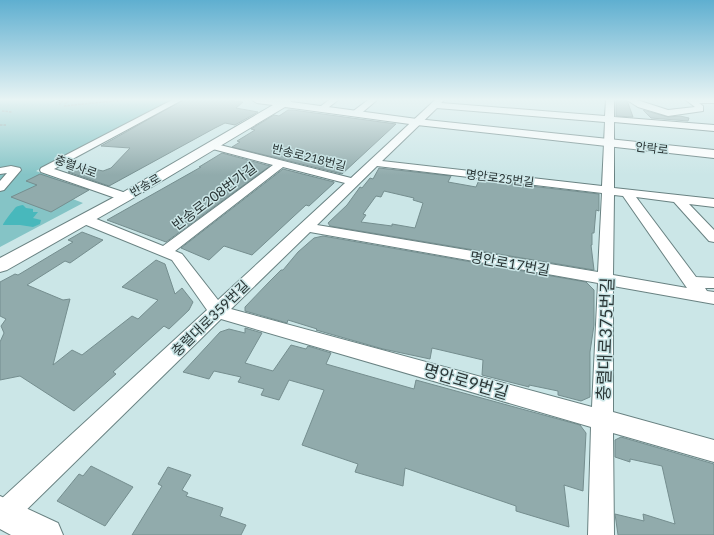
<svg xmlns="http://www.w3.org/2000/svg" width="714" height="535" viewBox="0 0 714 535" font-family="Lato,'Noto Sans KR',sans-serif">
	<rect width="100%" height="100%" fill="#cbe6e7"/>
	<path fill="#85c4c6" d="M0,100H170L36,171L76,186L60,194L83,203L0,247Z"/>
	<path fill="#48b8bc" d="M23,205L26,208L33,209V212H38L33,218L41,220L40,224L33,227L20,225H3C3,223 14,209 16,207C18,206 21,205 23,205Z"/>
	<g fill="#91abac" stroke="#758e8f" fill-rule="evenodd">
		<path d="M183,100H228L243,102L236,108L258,112L235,125L225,123L215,128L109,186L68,172L81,166L103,171L111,168L130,148L101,146Z"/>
		<path d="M616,100H626L628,103L633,117L616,116Z"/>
		<path d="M288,110H293L396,124L342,174L232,147L240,142L237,141L255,130L251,129L274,115L279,116Z"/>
		<path d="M643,110L668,117L680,116L689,118L688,121L651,118Z"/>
		<path d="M222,153L270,166L166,242L107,220L201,167H199Z"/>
		<path d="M379,168L451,176L448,182L476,187L479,180L599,194V211L596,210L594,233H592V245H591L594,270L330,226L328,223L347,205L360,187L362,188L370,178L373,179ZM384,191L414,198L413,200L423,203L415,228L392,224V226L361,222L366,215L363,214L376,196L381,197Z"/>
		<path d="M283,169L334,182V183L309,206L306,205L252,255L224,246L209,260L181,248Z"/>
		<path d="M40,174L55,179L89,190L51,212L11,197L37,185L26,181Z"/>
		<path d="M82,232L103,240L70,263L65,261L27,285L63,300L70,299L53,365L72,350L82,355L132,316L138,319L158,300L122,287L156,260L165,264L175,294L182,288L193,302L189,310L169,329L164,326L113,372L116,374L74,411L20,376L0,380V342L4,333L1,326L6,319L0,316V282L15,274L18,275L73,242L68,240Z"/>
		<path d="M323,236L586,282L594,290V325L590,352V397L581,401L558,395V391L529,385V387L482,375L483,360L432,348L430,359L383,349L316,330L317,329L288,320L287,323L245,311V307L269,282L281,270H283L298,252L314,238Z"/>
		<path d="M245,328L262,333L245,363L273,371L291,345L306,349L308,346L331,353L326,364L414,389L416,380L580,425L586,433L583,491L564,485L569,527L516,511V506L405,468L403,486L355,472L358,464L302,445L324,390L289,380L279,400L261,395L264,389L238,382L241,377L214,371L209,379L183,372L220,332L229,329L245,333Z"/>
		<path d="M621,437L714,464V535H618L615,514L644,521L643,514L675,524L662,466L630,459V462L615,457V440Z"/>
		<path d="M91,466L133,487L105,526L57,501L79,474L83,476Z"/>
		<path d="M168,467L191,475L182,490L188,493L186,496L223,508L220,516L246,525L241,535H132L162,486L158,484Z"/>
	</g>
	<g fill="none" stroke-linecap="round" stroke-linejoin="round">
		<g stroke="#698282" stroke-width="2">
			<g id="minor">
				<path d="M172,100H182L54,169L129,194L131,197L129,200H121L41,172L40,170L41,168Z"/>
				<path d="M329,100H338L324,111H318L317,109Z"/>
				<path d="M368,100H377L358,116H352L351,114L352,112Z"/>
				<path d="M435,100H444L441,103L605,116L606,100H614V117L714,125V131L614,122V188L714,199V207L689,204L714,230V242L709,241L674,202L636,197L696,277L714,278V288H705L707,291L714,292V304L613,286V412L714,440V462L613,433L614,535H588L591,427L221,319L13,523L4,527L0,525V500L207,310L172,260L79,222L78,219L79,216H89L163,246L273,165L209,148L207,146L209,144L212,143L351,178ZM437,108L605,122L602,186L382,161ZM377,166L602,193L598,272L317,225ZM283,167L345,183L218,300L182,254L175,251ZM614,195L623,196L687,288L613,275ZM310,232L598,283L592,407L231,309Z"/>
				<path d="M627,100H637L668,110L695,107L686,100H714V103H699L703,106V111L668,116L638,107Z"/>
				<path d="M11,166L20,168L21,170L4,190L0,191V181L7,173L0,174V168Z"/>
			</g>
		</g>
		<g stroke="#698282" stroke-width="2">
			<g id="major">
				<path d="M252,100H290L291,102L417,119L714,150V158L417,125L285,107L130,200L7,270L0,272V258L120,194L273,105L257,103Z"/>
				<path d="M0,496L58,523L63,535H11L0,529Z"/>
			</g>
		</g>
		<g stroke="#889c9d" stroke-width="1.5" stroke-dasharray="2.5 1" stroke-linecap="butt">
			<path d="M65,104L69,100"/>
			<path d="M59,105L63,100"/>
			<path d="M64,106L123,100"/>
			<path d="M2,111L12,112"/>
			<path d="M0,125H6"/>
		</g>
		<use href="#minor" fill="#fff" fill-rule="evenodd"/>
		<use href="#major" fill="#fff" fill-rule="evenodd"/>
	</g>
	<linearGradient id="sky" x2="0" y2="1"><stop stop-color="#5fafd0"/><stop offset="0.57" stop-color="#e8f4f4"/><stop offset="1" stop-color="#e8f4f4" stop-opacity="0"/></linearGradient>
	<rect width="714" height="175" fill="url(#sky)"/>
	<g text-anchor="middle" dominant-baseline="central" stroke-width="3" stroke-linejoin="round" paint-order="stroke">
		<g font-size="12" fill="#2a3535" stroke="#cbe6e7">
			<text transform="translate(652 148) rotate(6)">안락로</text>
			<text transform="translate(309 157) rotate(14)">반송로218번길</text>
			<text transform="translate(76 166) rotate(20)">충렬사로</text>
			<text transform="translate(500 178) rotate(7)">명안로25번길</text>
			<text transform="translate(145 185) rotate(-30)">반송로</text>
		</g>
		<g font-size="14" fill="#2a3535" stroke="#cbe6e7">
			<text transform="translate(214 196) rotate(-37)">반송로208번가길</text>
			<text transform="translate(510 263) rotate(10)">명안로17번길</text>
			<text transform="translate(210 318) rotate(-44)">충렬대로359번길</text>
		</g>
		<g font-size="17" fill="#2a3535" stroke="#cbe6e7">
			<text transform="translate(605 339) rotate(-88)">충렬대로375번길</text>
			<text transform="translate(466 381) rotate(16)">명안로9번길</text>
		</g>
	</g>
</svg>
